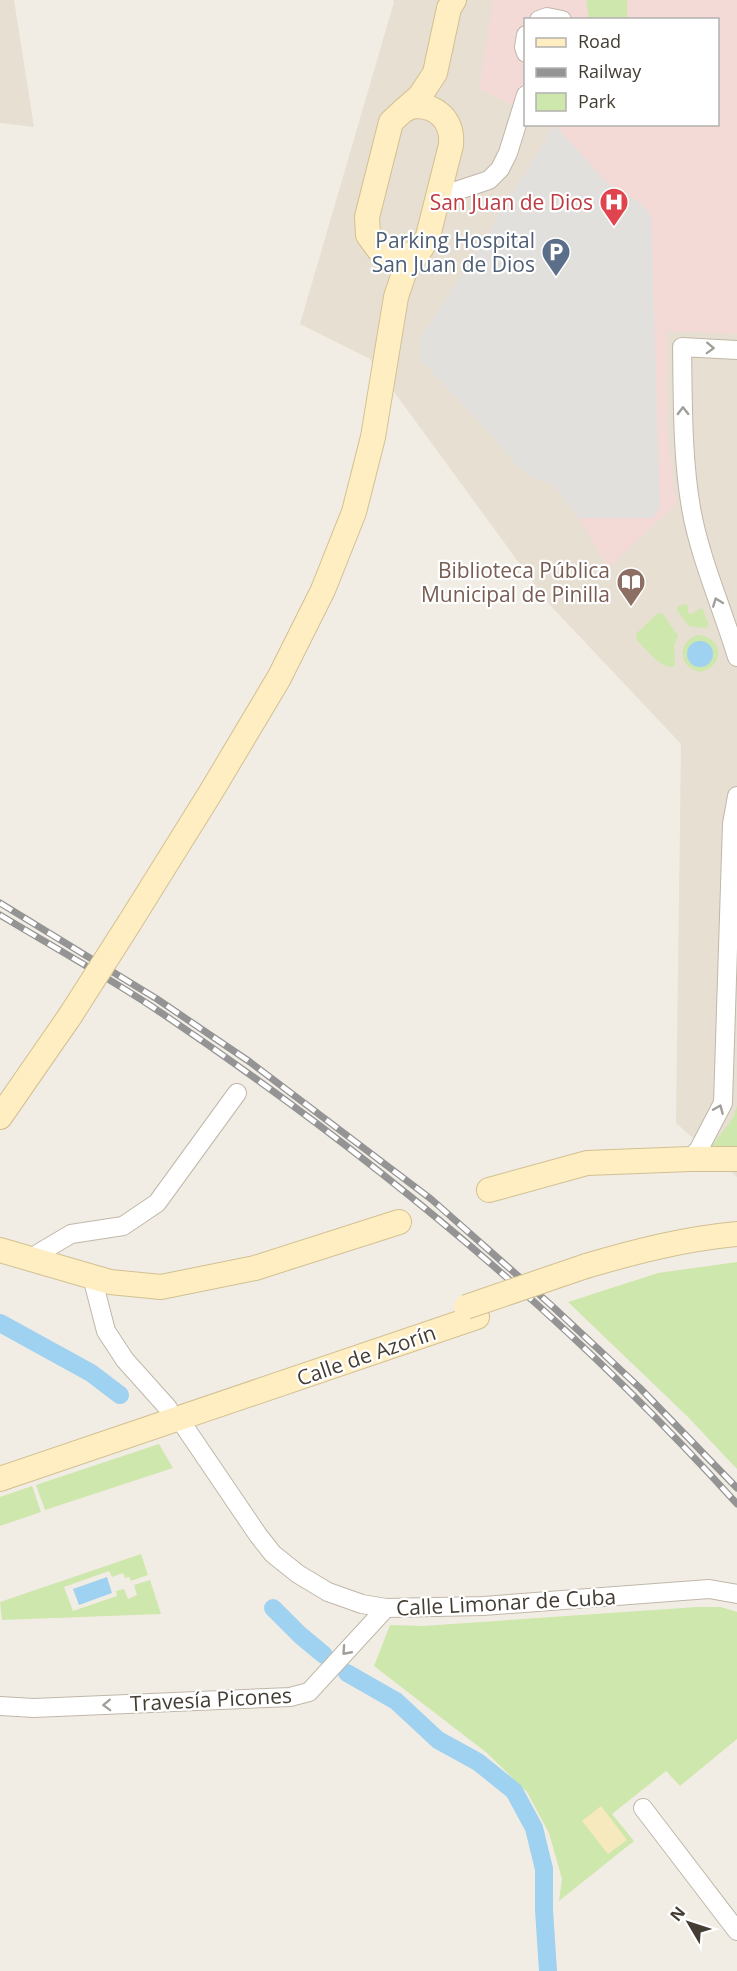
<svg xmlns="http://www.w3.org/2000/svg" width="737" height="1971" viewBox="0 0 737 1971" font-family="'Open Sans',sans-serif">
	<rect width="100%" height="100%" fill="#f2ede4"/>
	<g fill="#e6dfd2" fill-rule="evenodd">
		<path d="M0,0H14L34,127L0,123Z"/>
		<path d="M393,0H737V1177L676,1123L681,744L549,604L370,359L300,324L394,2ZM526,20H718V124H526Z"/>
	</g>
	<path fill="#f3dad7" d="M493,0H737V334L667,331V430L676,504L608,568L579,518L553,485L530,476L513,461L494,438L420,359V340L554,125L718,124V20H526L525,111L479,89Z"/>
	<g fill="#cee7ac">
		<path d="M586,0H627V19H589Z"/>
		<path d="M685,604L688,606V613L691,614L702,608L708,622V626L705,628L689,626L677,610V607Z"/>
		<path d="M658,613L663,614L678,636L674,646L675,665L671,667C658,666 645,648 636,639V634Z"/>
		<path d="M697,635C723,636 726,666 700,672C679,668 676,643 697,635Z"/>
		<path d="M737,1106V1146L711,1147L733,1118Z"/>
		<path d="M737,1262V1469L687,1416L568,1302L658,1273Z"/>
		<path d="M159,1444L173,1468L45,1510L36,1485Z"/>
		<path d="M32,1486L41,1512L0,1526V1497Z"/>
		<path d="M141,1554L148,1575L131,1581L129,1577L125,1578L123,1573L112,1577L109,1571L64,1587L73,1611L117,1596L116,1591L124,1589L128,1599L137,1595L134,1585L150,1580L161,1614L2,1620L0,1602Z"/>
		<path d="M697,1607H721L737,1612V1739L680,1786L666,1771L612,1814L634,1841L559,1901L562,1879L549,1833L527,1792L487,1753L374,1666L390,1625L423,1626Z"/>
	</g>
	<path fill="#f7e9be" d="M601,1806L627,1840L608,1854L582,1821Z"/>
	<path fill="#e2e0dc" d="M555,125L606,182L641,203L651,216L660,507L653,518H579L553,485L530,476L513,461L494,438L420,359V340Z"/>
	<g fill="#9fd1f0">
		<circle cx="700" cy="654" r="13"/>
		<path d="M107,1577L112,1593L79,1605L73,1589Z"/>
	</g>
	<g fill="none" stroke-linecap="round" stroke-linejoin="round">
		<g stroke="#9fd1f0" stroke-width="18">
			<path d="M0,1323L91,1373L120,1395"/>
			<path d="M273,1608L300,1635L324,1655"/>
			<path d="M347,1673L396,1701L438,1740L478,1762L514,1791L534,1828L544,1869V1910L548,1971"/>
		</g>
		<g stroke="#c0b7a9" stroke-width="20">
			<g id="street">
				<path d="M539,20L547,17L562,20"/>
				<path d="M526,35L524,47L526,53"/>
				<path d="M436,207L456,191L489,180L500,169L508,153L526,95"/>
				<path d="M737,350L682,347C683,401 682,455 691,508C700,559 722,607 737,657"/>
				<path d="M690,1159L699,1149L723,1103L732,824L737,796"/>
				<path d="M33,1260L39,1253L71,1234L123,1226L157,1203L237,1093"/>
				<path d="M92,1277L106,1331L125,1360L168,1408"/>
				<path d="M180,1420L258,1535L273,1554L298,1574L328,1592L362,1604L386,1608L483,1606L709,1589L737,1594"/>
				<path d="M0,1706L34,1708L290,1697L309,1692L386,1608"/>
				<path d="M643,1808L737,1931"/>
			</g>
		</g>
		<g stroke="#d2c093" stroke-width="26">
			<g id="secondary">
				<path d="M413,106C437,105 453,120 451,145L427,240L414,253L405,256L396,257L387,255L379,250L368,235L367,217L391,122L404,110Z"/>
				<path d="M404,110L420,96L435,73L449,8L454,0"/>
				<path d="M130,922L211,792L279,678L323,590L354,512L373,437L396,297L404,273L422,247"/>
				<path d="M0,1117L70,1016"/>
				<path d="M489,1190L587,1163L690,1159H737"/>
				<path d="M0,1250L110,1282L161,1287L255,1268L399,1222"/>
				<path d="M586,1266C637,1251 684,1239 737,1234"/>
				<path d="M0,1479L477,1317"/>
			</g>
		</g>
		<use href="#street" stroke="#fff" stroke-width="18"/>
		<use href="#secondary" stroke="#feeec1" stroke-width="24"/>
		<g stroke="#949494" stroke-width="7">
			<g id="rail">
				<path d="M0,903L157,999L250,1062L431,1199L551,1305L640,1388L737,1488"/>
				<path d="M0,915C50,945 102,974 151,1006C363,1148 566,1314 737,1504"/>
			</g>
		</g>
		<use href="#rail" stroke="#fff" stroke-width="4.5" stroke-dasharray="14" stroke-linecap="butt"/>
		<g stroke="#d2c093" stroke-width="26" stroke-linecap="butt">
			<g id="secondary-bridge">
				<path d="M70,1016L130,922"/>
				<path d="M466,1307L586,1266"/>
			</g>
		</g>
		<use href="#secondary-bridge" stroke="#feeec1" stroke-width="24"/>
	</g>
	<defs><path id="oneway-chevron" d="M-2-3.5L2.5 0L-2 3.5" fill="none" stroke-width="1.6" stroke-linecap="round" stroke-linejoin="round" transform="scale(1.5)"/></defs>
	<g stroke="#a29e9a">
		<use href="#oneway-chevron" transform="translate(710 348) rotate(2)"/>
		<use href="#oneway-chevron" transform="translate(683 411) rotate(-91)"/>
		<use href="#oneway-chevron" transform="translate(717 602) rotate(-111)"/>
		<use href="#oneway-chevron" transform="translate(719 1109) rotate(-67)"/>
		<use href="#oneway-chevron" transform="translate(346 1651) rotate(132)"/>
		<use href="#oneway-chevron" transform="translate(107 1705) rotate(178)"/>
	</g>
	<defs>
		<g id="hospital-pin" transform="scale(1.5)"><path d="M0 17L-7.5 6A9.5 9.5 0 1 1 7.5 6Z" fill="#e0444e" stroke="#fff"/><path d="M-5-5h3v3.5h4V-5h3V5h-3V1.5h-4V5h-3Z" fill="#fff"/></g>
		<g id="parking-pin" transform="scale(1.5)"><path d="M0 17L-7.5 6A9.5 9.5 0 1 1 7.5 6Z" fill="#5c6f8a" stroke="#fff"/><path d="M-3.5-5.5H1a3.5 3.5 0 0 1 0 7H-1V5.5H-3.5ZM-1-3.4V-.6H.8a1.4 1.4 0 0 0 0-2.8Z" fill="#fff"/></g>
		<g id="library-pin" transform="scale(1.5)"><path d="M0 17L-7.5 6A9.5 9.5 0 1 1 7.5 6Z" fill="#8d6e63" stroke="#fff"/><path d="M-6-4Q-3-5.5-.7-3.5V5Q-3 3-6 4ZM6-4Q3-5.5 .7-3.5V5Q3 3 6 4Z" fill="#fff"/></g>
	</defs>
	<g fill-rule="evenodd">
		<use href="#hospital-pin" x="614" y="202"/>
		<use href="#parking-pin" x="556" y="252"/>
		<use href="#library-pin" x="631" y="582"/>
	</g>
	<g text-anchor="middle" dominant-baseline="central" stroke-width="4.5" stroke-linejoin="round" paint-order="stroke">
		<g font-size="21" fill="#be3a42" stroke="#fff" text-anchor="end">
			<text x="593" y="202">San Juan de Dios</text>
		</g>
		<g font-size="21" fill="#4e5e75" stroke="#fff" text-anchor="end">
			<text x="535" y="240">Parking Hospital<tspan x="535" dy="24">San Juan de Dios</tspan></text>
		</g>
		<g font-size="21" fill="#785e54" stroke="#fff" text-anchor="end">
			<text x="610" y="570">Biblioteca Pública<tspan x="610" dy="24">Municipal de Pinilla</tspan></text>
		</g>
		<g font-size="21" fill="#443d34" stroke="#fff">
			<text transform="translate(366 1355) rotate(-19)">Calle de Azorín</text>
			<text transform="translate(506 1602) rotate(-3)">Calle Limonar de Cuba</text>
			<text transform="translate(211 1699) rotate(-3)">Travesía Picones</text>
		</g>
	</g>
	<rect x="524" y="18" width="195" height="108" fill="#ffffff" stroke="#b4b1ae" stroke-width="1.5"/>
	<rect x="536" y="38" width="30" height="9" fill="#feeec1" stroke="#b4b1ae" stroke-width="1.5"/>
	<text x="578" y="48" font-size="18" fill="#443d34">Road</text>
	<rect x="536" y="68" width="30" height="9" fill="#949494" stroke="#b4b1ae" stroke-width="1.5"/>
	<text x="578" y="78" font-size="18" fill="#443d34">Railway</text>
	<rect x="536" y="93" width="30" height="18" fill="#cee7ac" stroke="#b4b1ae" stroke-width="1.5"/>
	<text x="578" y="108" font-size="18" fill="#443d34">Park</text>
	<g transform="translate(689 1923) rotate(309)" stroke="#ffffff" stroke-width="4.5" paint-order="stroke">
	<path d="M0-4.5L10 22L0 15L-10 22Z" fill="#443d34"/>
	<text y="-9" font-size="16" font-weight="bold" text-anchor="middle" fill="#443d34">N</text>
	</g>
</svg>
